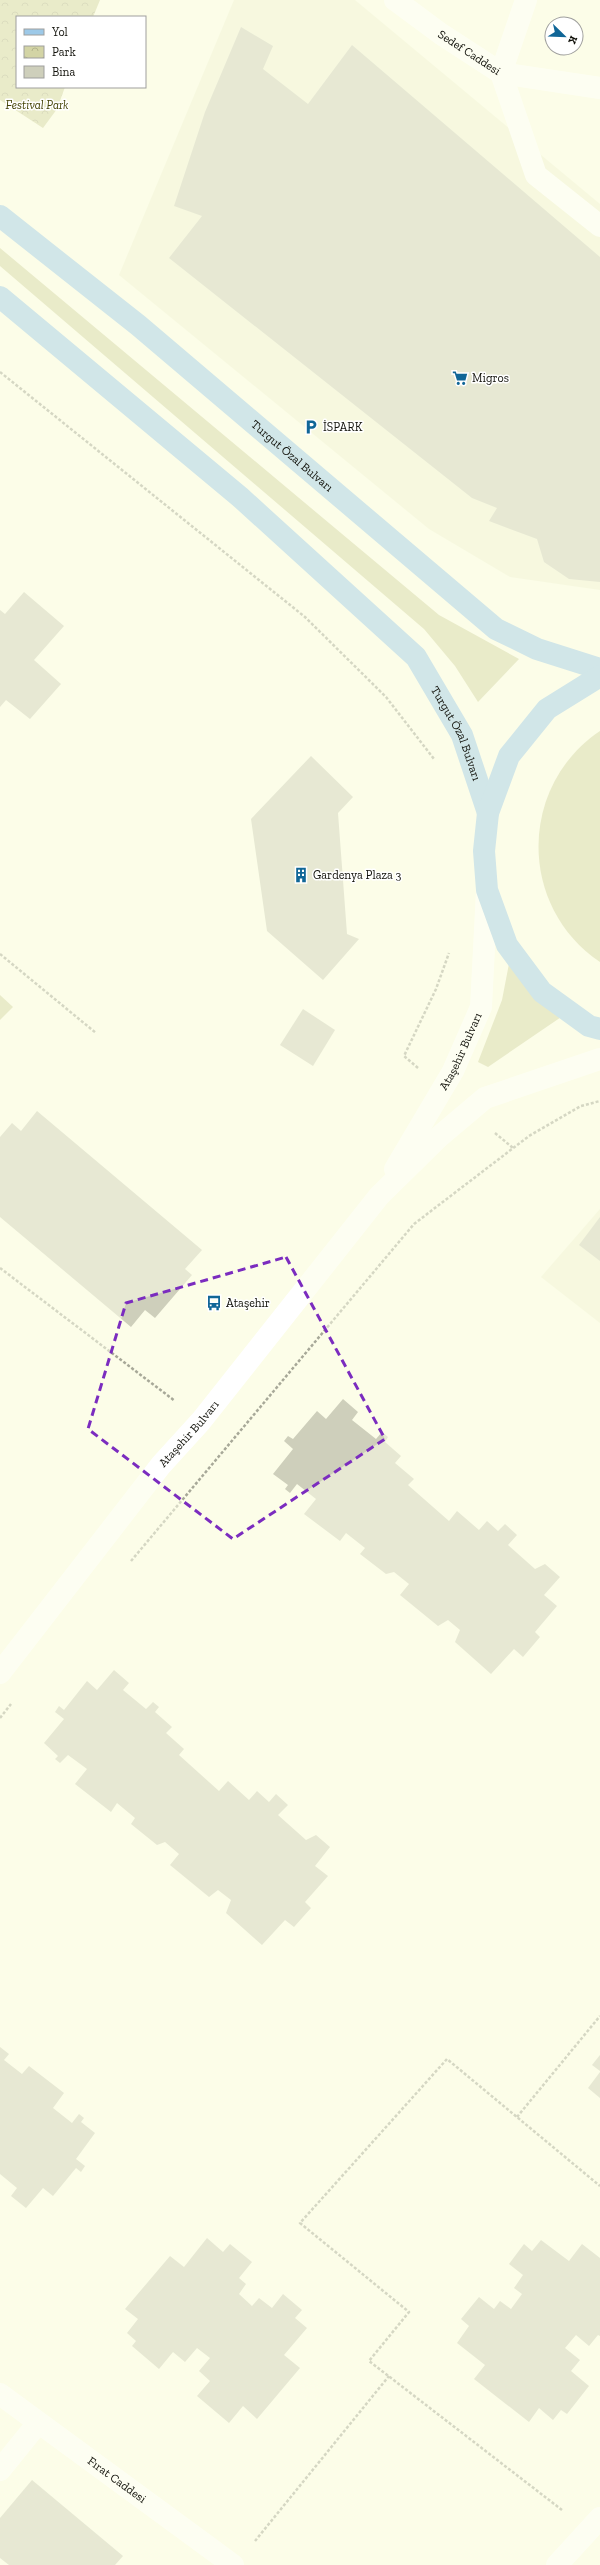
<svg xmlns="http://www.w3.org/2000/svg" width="600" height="2565" viewBox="0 0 600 2565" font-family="'Zilla Slab',serif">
	<defs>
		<pattern id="park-crowns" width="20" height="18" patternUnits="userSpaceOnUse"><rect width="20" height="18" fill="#d3d4a5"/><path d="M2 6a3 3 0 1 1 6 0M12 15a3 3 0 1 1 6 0" fill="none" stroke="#b4b58d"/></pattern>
	</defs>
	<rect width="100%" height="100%" fill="#fcfde8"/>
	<g fill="#f1f2d6">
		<path d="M234,0H355L600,204V590L510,577L429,529L119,275Z"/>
		<path d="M600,1209V1323L541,1277Z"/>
	</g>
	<g fill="#d3d4a5">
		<path d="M0,248L439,615L519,659L478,702L455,666L424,629L0,266Z"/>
		<path d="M600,731V962C518,907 518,786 600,731Z"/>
		<path d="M512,948L570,1011L488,1067L478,1062L502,1000Z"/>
		<path d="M0,995L13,1007L0,1020Z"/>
	</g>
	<path fill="url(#park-crowns)" d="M0,0H100L93,17H17V87H65L57,109L43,128L0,100Z"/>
	<g fill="#cecfbb">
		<path d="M241,27L273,46L263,69L308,104L352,45L600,257V582L569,579L544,562L537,539L489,521L497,508L472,498L169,258L202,216L174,206L205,112Z"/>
		<path d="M24,592L64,626L34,660L61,684L30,719L6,700L0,707V610L5,614Z"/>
		<path d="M311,756L353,797L338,813L347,934L359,939L323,980L267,931L251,819Z"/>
		<path d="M303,1009L335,1030L313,1066L280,1045Z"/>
		<path d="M37,1111L202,1250L185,1269L192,1275L155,1318L145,1310L131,1327L0,1217V1137L12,1123L21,1131Z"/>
		<path d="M600,1217V1261L579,1245Z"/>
		<path d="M343,1399L358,1412L352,1420L376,1439L382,1432L388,1437L385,1442L401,1456L395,1463L414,1479L408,1485L449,1521L457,1511L479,1530L487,1521L498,1531L505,1524L517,1535L508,1545L535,1569L545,1564L560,1577L544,1595L557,1606L535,1632L540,1637L523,1657L514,1649L491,1674L455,1642L460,1630L448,1620L438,1626L400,1595L409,1584L394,1572L386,1574L360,1554L365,1548L346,1533L340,1541L304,1514L316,1499L297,1484L290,1493L285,1489L288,1485L273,1474L293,1449L284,1441L288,1436L293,1439L317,1411L326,1419Z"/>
		<path d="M114,1670L129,1683L123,1690L146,1709L153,1702L159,1707L155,1712L172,1727L166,1733L184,1749L179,1755L219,1791L228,1781L249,1800L257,1791L269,1802L276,1794L288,1805L278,1815L306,1840L316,1835L330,1847L315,1866L328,1876L305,1902L311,1908L294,1927L285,1920L262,1945L226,1913L231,1900L218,1890L209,1897L170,1865L179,1854L165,1842L157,1845L131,1824L135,1818L117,1803L111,1812L75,1784L87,1769L68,1755L60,1763L55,1759L58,1756L44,1743L64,1719L55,1712L59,1706L64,1710L87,1681L97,1690Z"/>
		<path d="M0,2047L9,2054L4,2060L22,2074L29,2066L64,2093L53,2108L72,2123L79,2114L84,2118L81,2122L95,2133L76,2159L85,2166L81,2172L76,2168L53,2196L43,2188L26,2208L11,2196L17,2188L0,2174Z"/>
		<path d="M600,2055V2071L592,2065Z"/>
		<path d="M600,2072V2098L588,2088Z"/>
		<path d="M207,2238L223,2252L230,2244L252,2262L239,2278L246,2284L239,2294L252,2306L259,2298L272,2308L283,2294L302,2310L295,2318L307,2328L284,2355L300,2368L257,2419L243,2406L229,2423L197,2396L210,2381L199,2371L210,2358L197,2348L185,2362L173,2352L159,2369L132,2346L136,2341L127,2333L138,2319L125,2309L170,2256L184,2267Z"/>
		<path d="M541,2240L569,2261L582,2244L600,2258V2336L598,2335L589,2346L576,2335L565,2348L580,2360L571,2371L589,2386L567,2414L561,2410L553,2420L539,2408L529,2422L474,2379L485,2365L457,2343L469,2326L461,2319L479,2297L494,2309L500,2301L511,2309L522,2294L514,2288L523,2275L509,2264L524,2244L532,2251Z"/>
		<path d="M32,2480L123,2556L115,2565H9L0,2558V2518Z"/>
	</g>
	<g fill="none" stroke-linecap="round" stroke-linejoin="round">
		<g stroke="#a7a898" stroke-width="2.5" stroke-dasharray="3 2" stroke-linecap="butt">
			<path d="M0,372L305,617L386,697L434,759"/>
			<path d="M0,954L96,1033"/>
			<path d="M418,1068L404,1056L436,989L449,953"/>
			<path d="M495,1133L513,1148"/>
			<path d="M0,1268L175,1401"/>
			<path d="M131,1561L414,1224L529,1136L581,1106L600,1101"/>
			<path d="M0,1718L11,1704"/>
			<path d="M517,2117L600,2016"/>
			<path d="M562,2510L369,2361L409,2312L300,2223L447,2059L600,2186"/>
			<path d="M255,2541L389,2376"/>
		</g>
		<g stroke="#fff" stroke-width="22">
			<path id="s1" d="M395,0L441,34L501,73L600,88"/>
			<path d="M526,0L501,73L536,175L600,226"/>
			<path id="s2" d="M395,1169L453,1071L481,1007L487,890"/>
			<path id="s3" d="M0,1673L161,1465L201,1421L379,1196L440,1136L485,1098L600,1059"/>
			<path id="s4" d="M0,2394L233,2565"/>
			<path d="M0,2470L38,2423"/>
			<path d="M557,2565L600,2518"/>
		</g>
		<g stroke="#9dc9e8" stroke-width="22">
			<path id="s5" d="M0,216L138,325L496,629L537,649L600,669"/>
			<path id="s6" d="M0,297L240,497L416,657L462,735L488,813"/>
			<path d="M600,676L547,709L509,756L488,813L484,851L487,890L507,945L542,992L589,1026L600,1029"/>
		</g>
	</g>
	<path d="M0 0H600V2565H0ZM286,1257L385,1439L233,1539L88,1429L126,1303Z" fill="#fcfde8" fill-opacity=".55" fill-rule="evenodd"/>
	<path fill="none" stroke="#7b2cbf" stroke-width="3" stroke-dasharray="8 5" stroke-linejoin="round" d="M286,1257L385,1439L233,1539L88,1429L126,1303Z"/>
	<defs>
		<g id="supermarket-bare" transform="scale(1.2)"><path d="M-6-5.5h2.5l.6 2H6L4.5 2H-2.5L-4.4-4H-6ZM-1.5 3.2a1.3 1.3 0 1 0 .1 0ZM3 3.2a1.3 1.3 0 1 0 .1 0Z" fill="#106697" stroke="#fff" stroke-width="2.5" paint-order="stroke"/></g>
		<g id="parking-bare" transform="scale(1.2)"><path d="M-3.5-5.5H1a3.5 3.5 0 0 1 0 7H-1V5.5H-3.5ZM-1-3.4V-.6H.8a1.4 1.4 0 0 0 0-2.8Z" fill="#106697" stroke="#fff" stroke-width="2.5" paint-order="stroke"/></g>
		<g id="building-bare" transform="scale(1.2)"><path d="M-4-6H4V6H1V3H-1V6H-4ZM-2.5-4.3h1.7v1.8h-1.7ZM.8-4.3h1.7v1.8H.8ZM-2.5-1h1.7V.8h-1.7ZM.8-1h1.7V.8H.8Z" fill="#106697" stroke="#fff" stroke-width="2.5" paint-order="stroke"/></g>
		<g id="bus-bare" transform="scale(1.2)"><path d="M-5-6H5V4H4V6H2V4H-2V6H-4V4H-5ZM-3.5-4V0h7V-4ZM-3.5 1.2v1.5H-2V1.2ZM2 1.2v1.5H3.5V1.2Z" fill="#106697" stroke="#fff" stroke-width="2.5" paint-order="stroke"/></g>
	</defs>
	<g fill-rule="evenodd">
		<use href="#supermarket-bare" x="460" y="378"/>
		<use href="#parking-bare" x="311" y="427"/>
		<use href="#building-bare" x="301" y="875"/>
		<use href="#bus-bare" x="214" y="1303"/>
	</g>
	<g text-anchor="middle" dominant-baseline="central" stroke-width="3" stroke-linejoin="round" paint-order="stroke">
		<g font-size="12" fill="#101009" stroke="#fff">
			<text stroke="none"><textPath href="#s1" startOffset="91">Sedef Caddesi</textPath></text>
			<text stroke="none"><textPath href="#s5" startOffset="378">Turgut Özal Bulvarı</textPath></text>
			<text stroke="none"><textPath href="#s6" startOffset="637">Turgut Özal Bulvarı</textPath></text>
			<text stroke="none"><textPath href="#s2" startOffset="135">Ataşehir Bulvarı</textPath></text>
			<text stroke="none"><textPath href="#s3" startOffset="305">Ataşehir Bulvarı</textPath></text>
			<text stroke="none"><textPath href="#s4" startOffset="145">Fırat Caddesi</textPath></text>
		</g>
		<g font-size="12" font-style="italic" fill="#424102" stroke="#fff">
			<text x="37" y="105">Festival Park</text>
		</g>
		<g font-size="12" fill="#101009" stroke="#fff" text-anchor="start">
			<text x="472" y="378">Migros</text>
			<text x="323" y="427">İSPARK</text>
			<text x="313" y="875">Gardenya Plaza 3</text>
			<text x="226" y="1303">Ataşehir</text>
		</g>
	</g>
	<rect x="16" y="16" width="130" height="72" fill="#ffffff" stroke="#9f9f9d"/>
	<rect x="24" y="29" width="20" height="6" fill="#9dc9e8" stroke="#9f9f9d"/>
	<text x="52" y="36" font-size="12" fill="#101009">Yol</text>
	<rect x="24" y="46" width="20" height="12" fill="url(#park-crowns)" stroke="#9f9f9d"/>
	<text x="52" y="56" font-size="12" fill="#101009">Park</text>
	<rect x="24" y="66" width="20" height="12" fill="#cecfbb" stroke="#9f9f9d"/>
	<text x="52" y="76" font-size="12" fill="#101009">Bina</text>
	<g transform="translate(564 36) rotate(113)"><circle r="19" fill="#ffffff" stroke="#9f9f9d"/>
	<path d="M0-3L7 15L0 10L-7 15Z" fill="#106697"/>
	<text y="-6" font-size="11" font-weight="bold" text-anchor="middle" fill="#101009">K</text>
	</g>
</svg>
